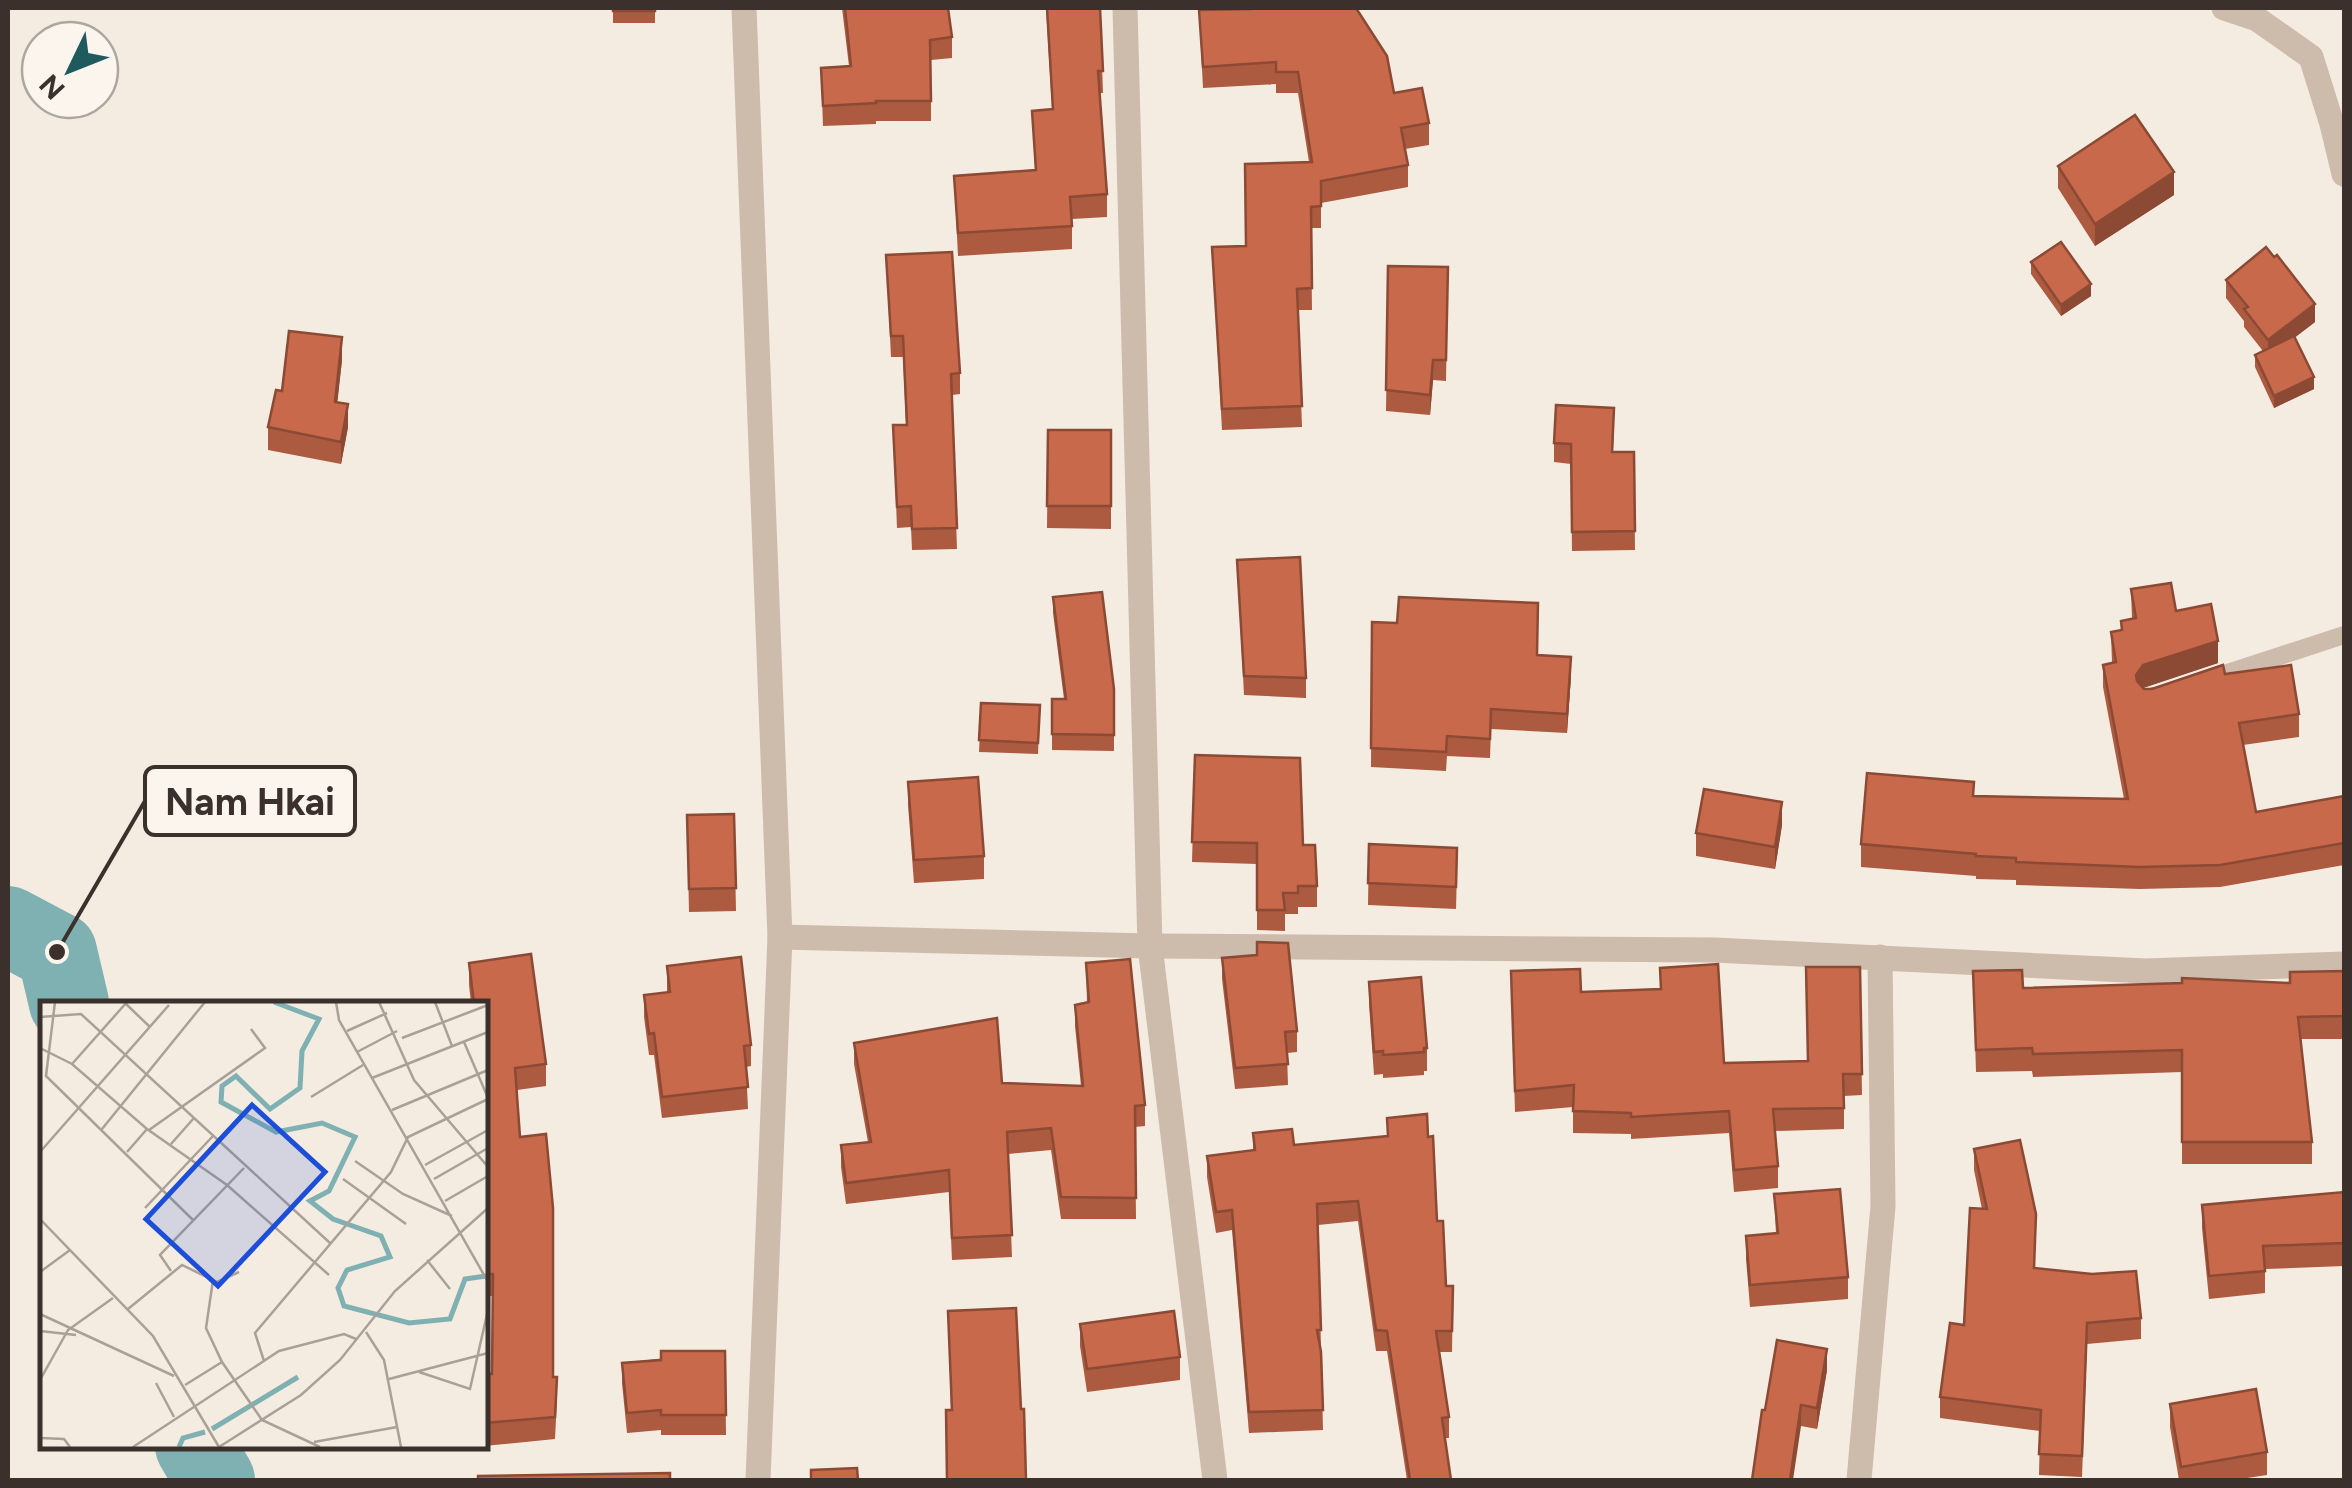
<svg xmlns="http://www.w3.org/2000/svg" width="2352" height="1488" viewBox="0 0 2352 1488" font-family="Figtree,sans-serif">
	<rect width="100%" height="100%" fill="#f4ebe1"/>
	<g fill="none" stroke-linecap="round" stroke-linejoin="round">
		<g stroke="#7fb0b2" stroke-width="80">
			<path d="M8,926L57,952L69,1003"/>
			<path d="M195,1446L215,1480"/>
		</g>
		<path stroke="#cdbbac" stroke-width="18" d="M2206,680L2344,635"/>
		<g stroke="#cdbbac" stroke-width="25">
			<path d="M744,8L780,937L758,1480"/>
			<path d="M1125,8L1150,946L1215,1480"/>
			<path d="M2224,8L2257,19L2311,57L2332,124L2344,174"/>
			<path d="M780,937L1150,946L1715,950L2146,971L2344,964"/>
			<path d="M1859,1480L1883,1206L1880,957"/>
		</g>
	</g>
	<g fill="#ac5a40">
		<rect x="613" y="8" width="42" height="15"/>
		<path d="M842,8H948L952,37V58L931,60V121H876V124L823,126L821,68L849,66Z"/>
		<path d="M1046,8H1100L1103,93H1100L1107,194V217L1072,219V249L958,256L954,176L1035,171L1032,111L1052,109Z"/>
		<path d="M1251,9L1394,93L1429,123V145L1405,149L1408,165V187L1321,203V228H1311L1312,310H1298L1302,427L1222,430L1212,247L1246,246L1309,162L1298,93H1276V84L1203,88L1199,10Z"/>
		<path d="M2058,166L2174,195L2095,246L2058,188Z"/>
		<path d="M886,255L960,373V394L952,395L957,549L912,550L911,527L897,528L893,425H906L903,357H891Z"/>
		<path d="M2031,262L2091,296L2061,316L2031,274Z"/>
		<path d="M1388,266L1448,267L1446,381L1433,380L1430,415L1386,411Z"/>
		<path d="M2226,280L2315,322L2294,338L2314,389L2274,408L2255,367V355L2263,351L2244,327V321L2226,298Z"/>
		<path d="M342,360L337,402L348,427L341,464L268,450V427L282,391Z"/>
		<path d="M1614,428L1613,452H1634L1635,550L1572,551L1571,464L1554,462V443Z"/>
		<path d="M1048,430H1111V529L1047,528Z"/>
		<path d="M1237,560L1306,678V698L1244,695Z"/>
		<path d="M2131,589L2176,611L2218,663L2143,688L2144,689L2225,674L2299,714V737L2243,745L2256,812L2344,796V865L2220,887L2140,889L2016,885V880L1976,879V876L1861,867V844L1974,796L2124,799L2103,687V665L2112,663L2111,632L2121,630V621L2132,619Z"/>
		<path d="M1053,597L1114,689V751L1052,750V699H1064L1053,613Z"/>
		<path d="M1372,622L1537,655L1571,676L1567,733L1491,729L1490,758L1447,756L1446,771L1371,767Z"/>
		<path d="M981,703L1040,705L1038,754L979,752Z"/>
		<path d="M1195,755L1303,845L1317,886V907H1298V914H1285V931L1257,930V864L1192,862Z"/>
		<path d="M908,782L984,856V879L914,883L908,805Z"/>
		<path d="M734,814L736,911L689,912L687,815Z"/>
		<path d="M1782,825L1775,869L1696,856V833Z"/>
		<path d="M1369,844L1457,870L1456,909L1368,905Z"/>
		<path d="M1222,958L1297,1031V1052L1287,1053L1288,1085L1235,1089L1222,979Z"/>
		<path d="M469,963L546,1064V1086L517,1090L520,1137L553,1377L557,1399L555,1439L484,1446L485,1406L492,1374L493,1296H485V1003H471L469,985Z"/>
		<path d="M1086,963L1145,1105V1126L1135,1127L1136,1219H1061L1051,1150L1008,1154L1012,1257L952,1260L949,1192L846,1204L841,1167V1145L868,1142L854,1064V1043L1002,1083L1081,1086L1075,1026V1005L1087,1003Z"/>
		<path d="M667,966L751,1045V1066L746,1067L748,1109L662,1118L654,1055H649L644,1017V995L667,992Z"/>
		<path d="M1860,967L1862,1095L1844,1096V1129L1775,1131L1778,1166V1188L1734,1192L1729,1133L1631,1139V1134L1573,1133V1107L1515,1112L1511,971L1581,992L1660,989V968L1724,1063L1807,1061Z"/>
		<path d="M1973,971L2023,988L2290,983L2344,971V1039H2300L2312,1142V1164H2182V1072L2033,1077L2032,1071L1976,1072Z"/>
		<path d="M1369,982L1427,1048V1071H1424V1075L1383,1078V1074L1374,1075L1369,1004Z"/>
		<path d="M1387,1118L1428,1137L1437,1221L1446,1286H1453L1452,1352H1439L1449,1417V1438H1445L1451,1480H1407L1387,1351H1376L1358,1221L1318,1225L1323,1430L1249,1433L1232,1230L1216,1233L1207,1177V1156L1253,1150V1133L1294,1145L1387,1136Z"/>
		<path d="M1974,1149L2036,1235L2034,1268L2141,1318V1339L2087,1344L2082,1477L2039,1475L2040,1431L1940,1418V1397L1964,1325L1982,1209L1974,1170Z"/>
		<path d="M2344,1192V1266L2265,1269V1293L2209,1299L2202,1228V1205Z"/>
		<path d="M1774,1194L1848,1277V1299L1750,1307L1746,1259V1236L1776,1234Z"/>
		<path d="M948,1311L1021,1409L951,1410Z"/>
		<path d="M1080,1324L1180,1357V1380L1087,1392L1080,1346Z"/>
		<path d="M725,1351L726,1435H661V1430L627,1433L622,1383V1363Z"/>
		<path d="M1827,1370L1817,1429L1801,1426L1765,1410Z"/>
		<path d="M2170,1404L2267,1452V1475L2234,1480H2179L2170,1427Z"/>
	</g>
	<g fill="#8c4a34">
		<path d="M2174,172V195L2095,246V224Z"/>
		<path d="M2091,284V296L2061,316V305Z"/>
		<path d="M2315,304V322L2268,358V340Z"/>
		<path d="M342,337V360L335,424V402Z"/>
		<path d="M1433,360V380L1430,415V395Z"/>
		<path d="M2314,377V389L2274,408V396Z"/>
		<path d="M348,404V427L341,464V442Z"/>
		<path d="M2218,641V663L2143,688L2136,697V675L2143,665Z"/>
		<path d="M1571,657V676L1567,733V714Z"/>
		<path d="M1782,802V825L1775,869V847Z"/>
		<path d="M1827,1349V1370L1817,1429V1408Z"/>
		<path d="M1801,1405V1426L1793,1480H1790Z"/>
	</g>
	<g fill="#c8694b" stroke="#8c4a34" stroke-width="2.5">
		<rect x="613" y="8" width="42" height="3"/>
		<path d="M845,8H948L952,37L930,40L931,101H876V103L823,106L821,68L851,66Z"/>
		<path d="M1047,8H1100L1103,71H1098L1107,194L1070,197L1072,226L958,233L954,176L1036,170L1032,111L1053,109Z"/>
		<path d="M1251,8H1356L1387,56L1394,93L1422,88L1429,123L1401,128L1408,165L1321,181V206L1311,207L1312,288L1297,289L1302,406L1222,409L1212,247L1246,246L1245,164L1312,162L1298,72H1276V62L1203,67L1199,10L1251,9Z"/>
		<path d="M2135,115L2174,172L2095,224L2058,166Z"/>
		<path d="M2061,242L2091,284L2061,305L2031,262Z"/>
		<path d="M2266,247L2274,257L2277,255L2315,304L2268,340L2244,309L2248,307L2226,280Z"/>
		<path d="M952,252L960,373L951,374L957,528L912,529L911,506L897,507L893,425H907L903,336H891L886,255Z"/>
		<path d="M1388,266L1448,267L1446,360H1433L1430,395L1386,390Z"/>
		<path d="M289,331L342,337L335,402L348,404L341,442L268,427L276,390L282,391Z"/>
		<path d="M2294,336L2314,377L2274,396L2255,355Z"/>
		<path d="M1556,405L1614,408L1612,452H1634L1635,531L1572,532L1571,444L1554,443Z"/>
		<path d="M1048,430H1111V506H1047Z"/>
		<path d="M1300,557L1306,678L1244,676L1237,560Z"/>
		<path d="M2171,583L2176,611L2211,604L2218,641L2143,665L2136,675L2137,681L2144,689H2152L2223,665L2225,674L2291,665L2299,714L2239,723L2256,812L2344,796V843L2220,865L2140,867L2016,862V858L1976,856V854L1861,844L1867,773L1974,782L1973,796L2128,799L2103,665L2116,662L2111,632L2122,630L2121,621L2136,618L2131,589Z"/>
		<path d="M1102,592L1114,689V735L1052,734V699H1066L1053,597Z"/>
		<path d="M1399,597L1538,603L1537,655L1571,657L1567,714L1491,709L1490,739L1447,736L1446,752L1371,748L1372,622L1397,623Z"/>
		<path d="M981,703L1040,705L1038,743L979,740Z"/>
		<path d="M1195,755L1300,758L1303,845H1315L1317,886H1298V893H1283L1285,910H1257V843L1192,842Z"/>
		<path d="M978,777L984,856L914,860L908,782Z"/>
		<path d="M1704,789L1782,802L1775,847L1696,833Z"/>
		<path d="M734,814L736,888L689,889L687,815Z"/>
		<path d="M1369,844L1457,848L1456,887L1368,883Z"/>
		<path d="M1257,942L1288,943L1297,1031L1285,1032L1288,1064L1235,1068L1222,958L1257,955Z"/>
		<path d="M531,954L546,1064L515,1068L520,1137L546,1134L553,1208V1377H557L555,1417L485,1423L487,1373L492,1374L493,1274H485V1003H474L469,963Z"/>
		<path d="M741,957L751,1045L744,1046L748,1087L662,1097L654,1033L649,1034L644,995L670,992L667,966Z"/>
		<path d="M1130,959L1145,1105L1135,1106L1136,1198L1061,1197L1051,1128L1007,1132L1012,1235L952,1238L949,1170L846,1183L841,1145L871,1142L854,1043L997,1018L1002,1083L1083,1086L1075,1005L1089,1002L1086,963Z"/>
		<path d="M1718,964L1724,1063L1808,1061L1806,967H1860L1862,1074H1843L1844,1108L1773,1109L1778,1166L1734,1170L1729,1111L1631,1117V1113L1573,1111L1574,1085L1515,1091L1511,971L1580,969L1581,992L1661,989L1660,968Z"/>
		<path d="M2022,970L2023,988L2182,983V978L2290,983V972L2344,971V1016L2298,1017L2312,1142H2182V1050L2033,1054L2032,1048L1976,1050L1973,971Z"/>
		<path d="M1421,977L1427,1048H1424V1052L1383,1055V1051L1374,1052L1369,982Z"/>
		<path d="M1427,1114L1428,1137L1433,1136L1437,1221H1443L1446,1286H1453L1452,1331H1436L1449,1417L1442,1418L1451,1480H1410L1387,1331L1376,1330L1358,1201L1317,1204L1321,1330H1317L1321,1352L1323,1410L1249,1412L1232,1210L1216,1212L1207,1156L1255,1150L1253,1133L1292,1129L1294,1145L1388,1136L1387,1118Z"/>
		<path d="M2020,1140L2036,1214L2034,1268L2092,1274L2136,1271L2141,1318L2087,1323L2082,1456L2039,1454L2041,1410L1940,1397L1950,1323L1964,1325L1970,1208L1987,1209L1974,1149Z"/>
		<path d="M1840,1189L1848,1277L1750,1285L1746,1236L1778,1233L1774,1194Z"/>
		<path d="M2344,1192V1243L2263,1246L2265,1271L2209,1276L2202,1205Z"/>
		<path d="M1016,1308L1021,1409H1024L1026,1480H947L946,1410H952L948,1311Z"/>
		<path d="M1174,1311L1180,1357L1087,1369L1080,1324Z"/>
		<path d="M1777,1340L1827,1349L1817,1408L1801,1405L1790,1480H1752L1762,1410H1765Z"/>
		<path d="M661,1351H725L726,1415H661V1410L627,1413L622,1363L661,1360Z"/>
		<path d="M2256,1389L2267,1452L2181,1467L2170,1404Z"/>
		<path d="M857,1468L858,1480H811V1470Z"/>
		<path d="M670,1473V1480H478V1476Z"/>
	</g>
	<g transform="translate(40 1001)">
		<rect width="448" height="448" fill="#f4ebe1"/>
		<path fill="none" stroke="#7fb0b2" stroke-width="5" d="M234,1L279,18L262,50L260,87L230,108L196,75L182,85L181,101L236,131L282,122L315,136L289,190L270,200L293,218L341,235L350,256L307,269L298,287L304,305L369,322L410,318L425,278L446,275M172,428L258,376M139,446L143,437L165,431"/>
		<path fill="none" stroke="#aaa098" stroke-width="2.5" d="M15,1L6,75L153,219M296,1L299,19L448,281M339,1L374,79L448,166M395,1L412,45M86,3L110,26M0,16L41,13L290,242M307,30L347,12M362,37L448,4M424,41L448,97M0,47L32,63L107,128L187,184L289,274M317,51L357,30M32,63L87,1M332,77L448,31M271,96L323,64M352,109L448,69M62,128L165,1M109,129L225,47L211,28M131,143L154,117M0,151L129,4M87,151L107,128M315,160L363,193L412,215M385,164L448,129M303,178L366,223M394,178L448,147M405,200L448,175M105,207L173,135M0,218L113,335L179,446M387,259L410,288M131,270L120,254L204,167M0,271L30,249M173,279L166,327L182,361L222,419L280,446M88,308L142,264L177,281L199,271M0,313L134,375M0,330L36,334M326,331L344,359L361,446M224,360L215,332L351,171L368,136L448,98M379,371L430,388L448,309M349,378L448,352M0,379L28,329L73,297M116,382L134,416M145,384L182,361M0,437L24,438L30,446M274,441L357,426M93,446L239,350L304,333L316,338M179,446L261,394L300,359L355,290L448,207"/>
		<path fill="#1d4ed8" fill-opacity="0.15" stroke="#1d4ed8" stroke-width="5" d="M212,104L285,171L178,285L106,218Z"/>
		<rect width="448" height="448" fill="none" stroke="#3b302b" stroke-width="5"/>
	</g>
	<path fill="none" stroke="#3b302b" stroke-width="4" d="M57 952L145 801"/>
	<circle fill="#3b302b" stroke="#fbf5ee" stroke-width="4" cx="57" cy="952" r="10"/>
	<rect fill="#fbf5ee" stroke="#3b302b" stroke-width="4" x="145" y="767" width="210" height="68" rx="10"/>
	<g font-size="38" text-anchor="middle" font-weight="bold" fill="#3b302b">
		<text x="250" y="815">Nam Hkai</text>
	</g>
	<rect width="2352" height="1488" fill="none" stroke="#3b302b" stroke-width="20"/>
	<g transform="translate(70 70) rotate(227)"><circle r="48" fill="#fbf5ee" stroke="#aea6a0" stroke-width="2.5"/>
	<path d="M0-8L18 38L0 25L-18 38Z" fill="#1f5a5e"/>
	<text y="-15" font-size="28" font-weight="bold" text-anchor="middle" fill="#3b302b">N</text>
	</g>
</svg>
